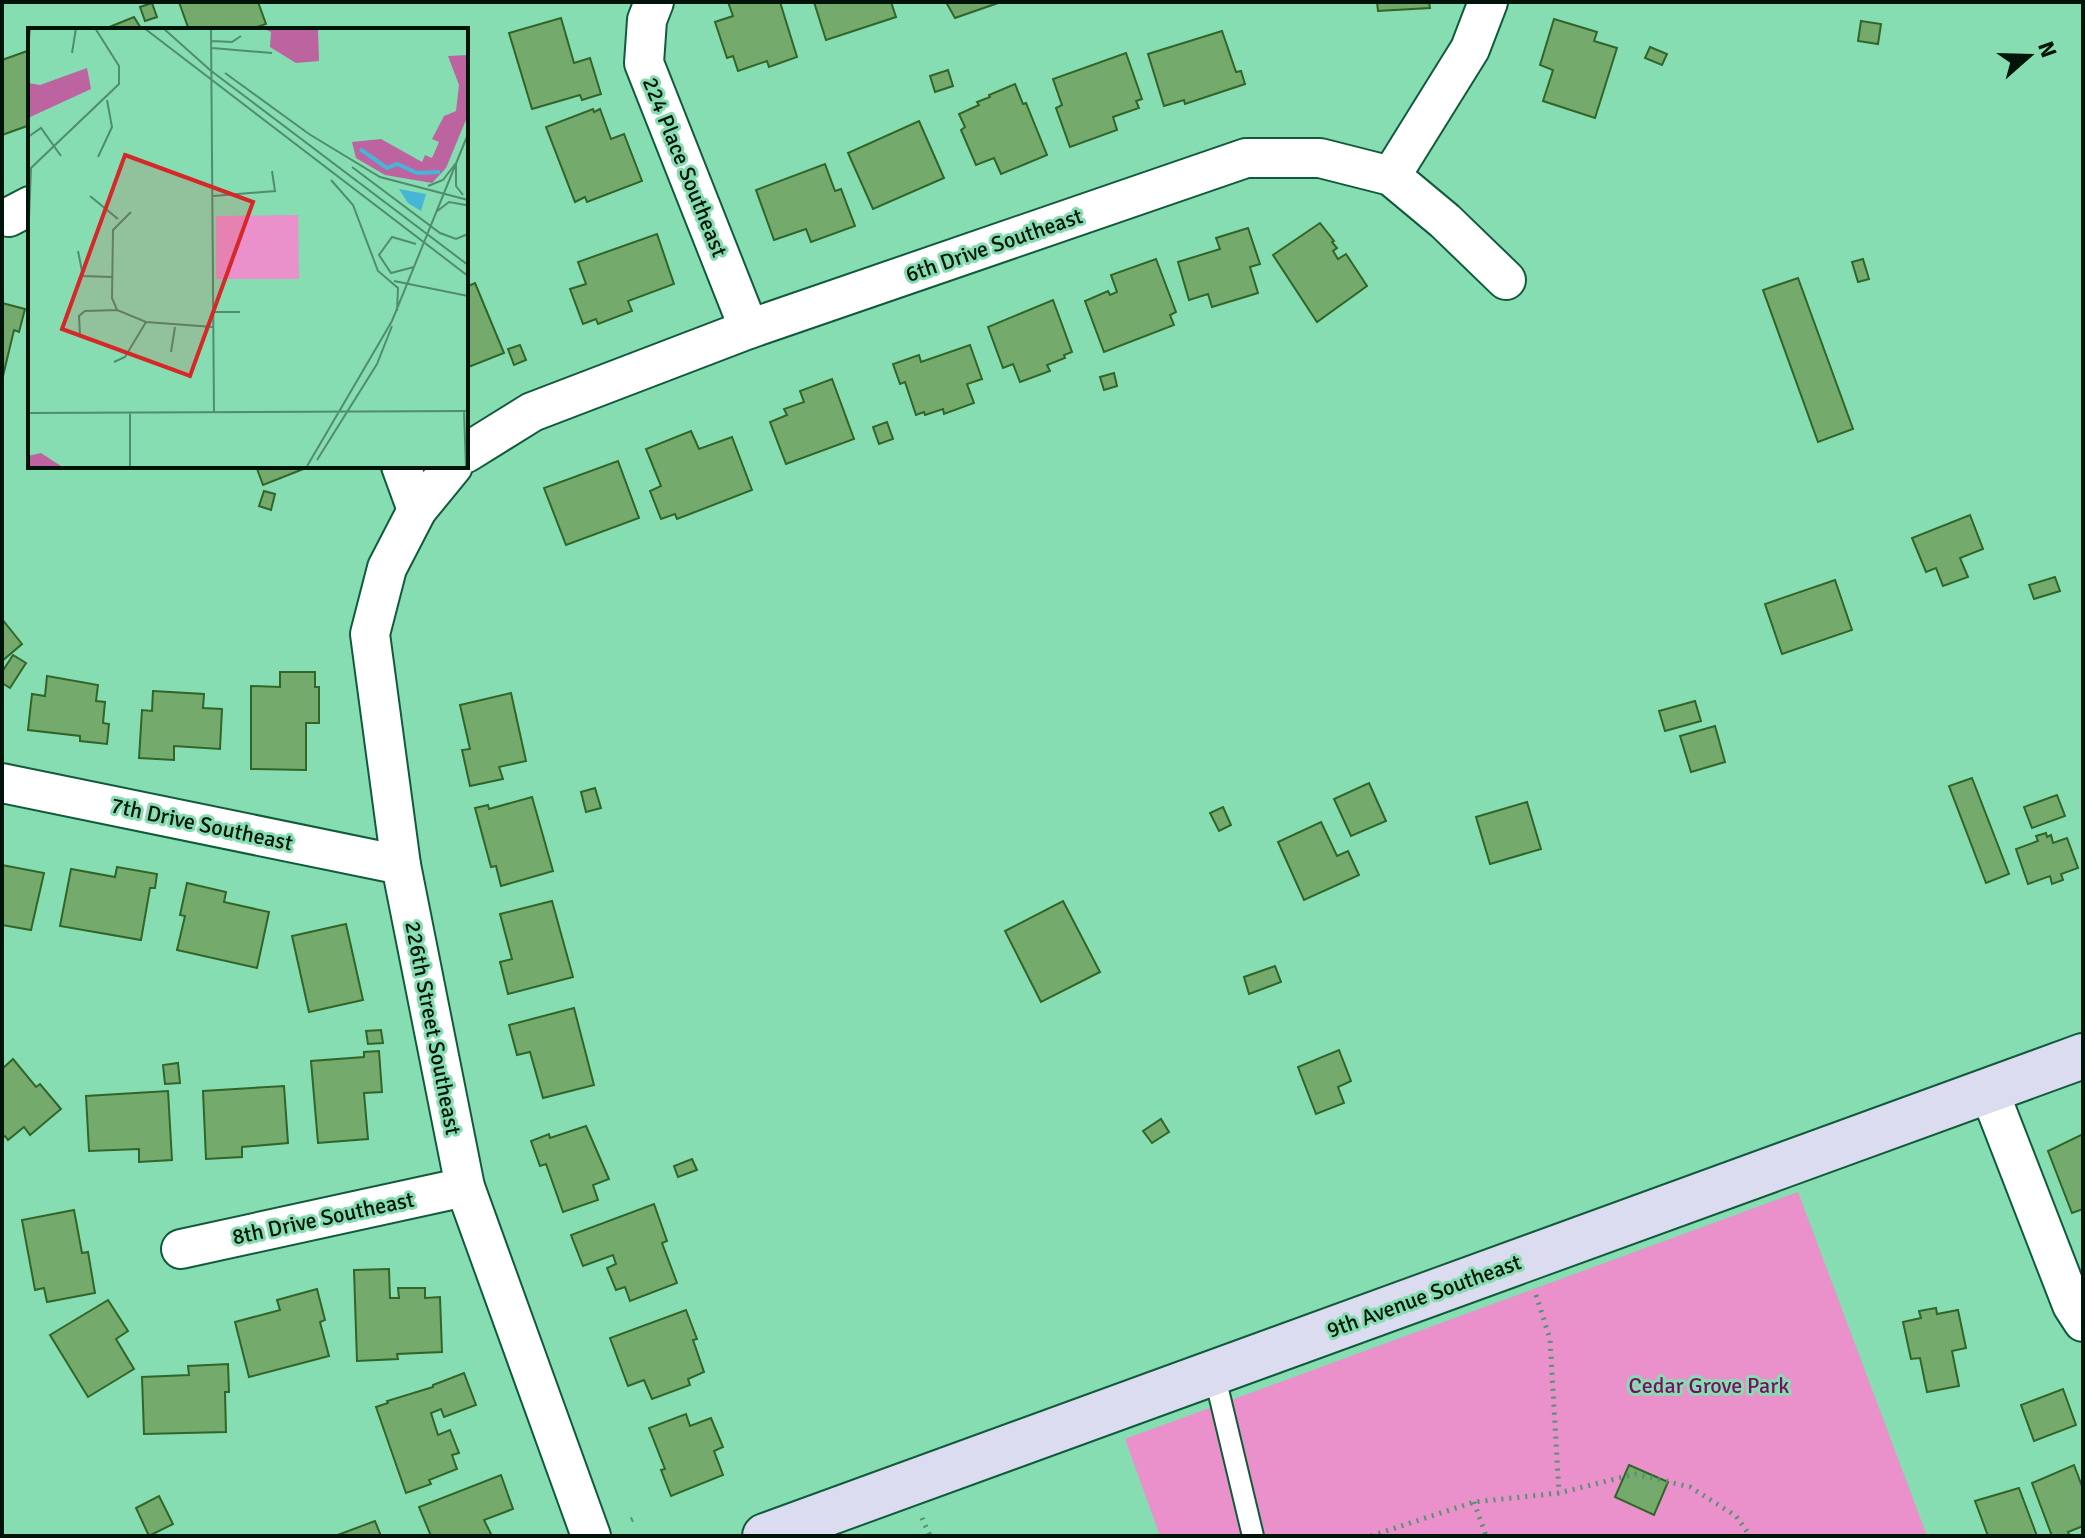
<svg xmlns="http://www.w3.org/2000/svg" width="2085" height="1538" viewBox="0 0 2085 1538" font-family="Signika,sans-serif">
	<rect width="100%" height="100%" fill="#86ddb1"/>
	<path fill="#ea91cb" d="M1798,1192L1927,1536H1160L1125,1439Z"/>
	<g fill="#74aa6b" stroke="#316529" stroke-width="2">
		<path d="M179,2H258L266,24L248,30H189Z"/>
		<path d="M728,2H780L797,57L769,67L767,61L738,71L733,56L727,58L715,22L733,16Z"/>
		<path d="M814,2H891L896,17L826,40Z"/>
		<path d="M946,2H1001L955,18Z"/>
		<path d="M1377,2H1429L1430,8L1378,11Z"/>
		<path d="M152,3L157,17L145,21L140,7Z"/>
		<path d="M134,17L142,30H102Z"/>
		<path d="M561,18L574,63L590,58L601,94L582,100L580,95L532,109L509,33Z"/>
		<path d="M1554,19L1597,32L1594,41L1617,48L1595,118L1543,101L1553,70L1540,65Z"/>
		<path d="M1861,21L1881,24L1878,44L1858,41Z"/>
		<path d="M1222,31L1236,72L1241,71L1245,84L1185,104L1184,100L1164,106L1148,54Z"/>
		<path d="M1650,47L1667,54L1662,65L1645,58Z"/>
		<path d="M30,50V125L2,135V60Z"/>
		<path d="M1126,53L1142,99L1136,101L1139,108L1113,117L1117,130L1070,147L1056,108L1062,105L1053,79Z"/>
		<path d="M948,70L953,86L935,92L930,76Z"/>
		<path d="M1015,84L1023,104L1026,103L1047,155L1001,174L994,158L976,165L961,130L965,127L959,114L979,105L977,102L990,97L989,95Z"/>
		<path d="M593,109L594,112L600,109L611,139L624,134L642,181L587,202L585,197L575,202L546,127Z"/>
		<path d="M919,121L944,178L873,209L848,153Z"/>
		<path d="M825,164L835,191L841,189L855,226L811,242L806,229L774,240L756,190Z"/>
		<path d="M1320,223L1334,241L1332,242L1337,248L1333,251L1338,259L1346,254L1367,286L1317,322L1273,255Z"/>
		<path d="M1248,228L1260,264L1250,267L1258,293L1212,307L1208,294L1189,300L1178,262L1220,249L1216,238Z"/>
		<path d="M657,234L674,284L628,301L632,311L598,324L596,319L583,324L570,289L586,284L578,262Z"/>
		<path d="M1156,259L1176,312L1170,315L1174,325L1104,352L1085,301L1108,291L1110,295L1117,292L1111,275Z"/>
		<path d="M1863,259L1869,279L1858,282L1852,262Z"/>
		<path d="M1798,278L1853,429L1818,442L1763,290Z"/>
		<path d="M475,283L504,353L466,368V287Z"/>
		<path d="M1053,300L1072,352L1064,355L1065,358L1047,365L1050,371L1020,382L1013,364L1003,368L988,327Z"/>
		<path d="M2,303L25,309L19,332L14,330L3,376Z"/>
		<path d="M520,345L526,360L514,365L508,349Z"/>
		<path d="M970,345L982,379L967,384L974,403L944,414L943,409L925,415L924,412L916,415L905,382L900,384L893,364L919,355L921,362Z"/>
		<path d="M1114,373L1117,386L1104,390L1100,377Z"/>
		<path d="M832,379L854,439L786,464L770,422L787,415L784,409L804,402L800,391Z"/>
		<path d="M887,422L893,439L879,444L873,427Z"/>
		<path d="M691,431L699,449L732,437L752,490L677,519L675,514L661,519L650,491L661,486L646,449Z"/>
		<path d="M618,461L639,518L566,545L544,488Z"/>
		<path d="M256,466H311L263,485Z"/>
		<path d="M264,491L275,494L271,510L259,506Z"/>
		<path d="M1970,515L1983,549L1960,558L1968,577L1943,586L1936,568L1926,572L1912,538Z"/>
		<path d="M2055,577L2060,591L2034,599L2029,585Z"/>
		<path d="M1835,580L1852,630L1782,654L1765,604Z"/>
		<path d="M2,619L22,644L2,661Z"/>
		<path d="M13,655L26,663L10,688L2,683V672Z"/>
		<path d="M280,672H315V687H319V723H306V770L251,769V686L280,687Z"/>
		<path d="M47,676L98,685L96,701L105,702L103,723L109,724L107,744L80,741V736L28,730L32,694L45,696Z"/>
		<path d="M153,691L204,694L203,708L222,709L220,749L174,746V760L139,758L142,710L152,711Z"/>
		<path d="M511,693L526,761L499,767L503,779L470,786L462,750L470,749L460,705Z"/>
		<path d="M1695,701L1701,721L1665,731L1659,711Z"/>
		<path d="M1715,726L1725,762L1691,772L1680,736Z"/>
		<path d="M1972,778L2009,874L1986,883L1949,786Z"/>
		<path d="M1369,783L1386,821L1351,836L1334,799Z"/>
		<path d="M595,788L601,808L586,812L581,792Z"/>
		<path d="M2057,795L2065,816L2032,828L2024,807Z"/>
		<path d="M532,797L553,871L501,886L496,866L491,867L475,808L488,805L489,809Z"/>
		<path d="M1527,802L1541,849L1490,864L1476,817Z"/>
		<path d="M1223,807L1231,825L1219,831L1210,813Z"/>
		<path d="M1321,822L1337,856L1348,851L1359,875L1304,900L1278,842Z"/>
		<path d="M2046,833L2047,837L2051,835L2053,843L2067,838L2078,868L2061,874L2063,880L2052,884L2050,876L2028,884L2016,849L2038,841L2036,836Z"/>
		<path d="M2,865L44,873L31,930L2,925Z"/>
		<path d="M117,867L157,874L155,888H150L141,940L60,926L71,869L115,877Z"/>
		<path d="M187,883L226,892L224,902L269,912L257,968L177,950L185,916L180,915Z"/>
		<path d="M552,901L573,977L508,994L500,962L512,959L500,914Z"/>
		<path d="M1063,901L1100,972L1041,1002L1005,931Z"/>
		<path d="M346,924L363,1000L309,1012L292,936Z"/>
		<path d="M1275,966L1281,982L1249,994L1244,977Z"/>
		<path d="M574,1008L594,1085L543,1098L530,1052L517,1055L509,1025Z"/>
		<path d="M381,1030L383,1043L368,1044L366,1031Z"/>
		<path d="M1339,1050L1351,1081L1338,1087L1344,1103L1316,1114L1298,1067Z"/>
		<path d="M379,1051L382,1092L364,1093L368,1139L318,1143L311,1061L364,1057V1052Z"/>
		<path d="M13,1059L36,1087L40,1084L61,1109L30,1135L24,1127L8,1140L5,1136L2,1138V1069Z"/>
		<path d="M178,1063L180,1083L165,1084L163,1065Z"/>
		<path d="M284,1086L288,1143L242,1147V1157L206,1159L203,1091Z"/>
		<path d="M168,1091L172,1160L139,1162V1149L89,1151L86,1096Z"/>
		<path d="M1161,1119L1169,1132L1152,1143L1143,1131Z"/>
		<path d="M586,1126L609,1179L593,1185L598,1200L563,1212L546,1164L540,1166L531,1141L549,1134L550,1138Z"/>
		<path d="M2083,1134V1209L2072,1213L2048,1151Z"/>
		<path d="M692,1159L697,1170L678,1177L674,1166Z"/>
		<path d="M654,1204L667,1241L662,1243L677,1283L630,1301L625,1287L616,1290L607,1268L616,1264L613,1255L583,1266L571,1235Z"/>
		<path d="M74,1210L82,1253L88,1252L95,1293L47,1302L44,1288L35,1290L22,1220Z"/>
		<path d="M389,1269L390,1298H399L398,1288H425V1298L440,1297L442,1352L397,1354L398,1359L357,1361L354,1270Z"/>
		<path d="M317,1289L325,1320L320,1322L329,1356L249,1377L235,1322L280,1310L277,1300Z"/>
		<path d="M108,1300L128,1331L116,1339L134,1369L88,1397L50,1335Z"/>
		<path d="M1936,1308L1937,1314L1958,1310L1966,1348L1952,1351L1959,1386L1927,1392L1920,1358L1911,1359L1903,1322L1921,1318L1919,1311Z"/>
		<path d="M686,1310L697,1339L693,1340L704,1372L688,1379L690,1385L652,1399L644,1380L628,1386L610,1338Z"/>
		<path d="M228,1364L229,1392H225L226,1432L144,1434L142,1377L189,1375L188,1366Z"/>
		<path d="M464,1373L476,1405L444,1417L441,1409L431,1413L438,1435L450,1430L459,1453L452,1455L457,1469L429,1480L431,1484L406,1493L376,1407L388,1403L387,1401L433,1387V1385Z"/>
		<path d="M2063,1389L2076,1425L2034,1441L2021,1405Z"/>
		<path d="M686,1414L690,1426L711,1418L723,1447L714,1451L723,1475L671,1496L661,1470L665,1469L649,1428Z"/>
		<path d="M1629,1465L1668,1482L1654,1515L1615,1497Z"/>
		<path d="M2074,1465L2083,1489V1526L2068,1532L2070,1536H2052L2032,1483Z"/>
		<path d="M501,1475L513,1509L484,1520L492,1536H431L419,1507Z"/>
		<path d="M2019,1488L2037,1536H1988L1975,1501Z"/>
		<path d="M159,1496L173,1524L149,1536L136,1508Z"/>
		<path d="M375,1521L381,1536H335Z"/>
	</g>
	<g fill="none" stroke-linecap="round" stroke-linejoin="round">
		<g stroke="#115a3c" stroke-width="24">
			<path id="service" d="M1214,1373L1253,1536"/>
		</g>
		<g stroke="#115a3c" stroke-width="42">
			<g id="minor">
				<path d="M654,2L647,20L644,63L749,329"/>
				<path d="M1391,176L1470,49L1488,2"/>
				<path d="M9,217L30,206"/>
				<path d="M466,453L532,412L749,329L1246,158H1320L1391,176L1445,221L1506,280"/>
				<path d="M401,466L417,510"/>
				<path d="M453,466L417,510L387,568L370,634L401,865L465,1187L591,1536"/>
				<path d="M2,783L401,865"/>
				<path d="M1989,1091L2072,1305L2083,1322"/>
				<path d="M181,1249L465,1187"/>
			</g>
		</g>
		<g stroke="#115a3c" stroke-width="48">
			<path id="secondary" d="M765,1536L2083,1056"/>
		</g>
		<g stroke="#549272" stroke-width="5" stroke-dasharray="2 6" stroke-linecap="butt">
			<path d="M1536,1295L1550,1339L1559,1493"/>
			<path d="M1474,1502L1486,1536"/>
			<path d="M922,1518L930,1536"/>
			<path d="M631,1520L636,1518"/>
			<path d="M1371,1536L1474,1502L1559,1493L1635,1474L1690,1487L1736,1516L1750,1536"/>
		</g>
		<use href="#service" stroke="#fff" stroke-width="20"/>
		<use href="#minor" stroke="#fff" stroke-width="38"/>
		<use href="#secondary" stroke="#dbdcef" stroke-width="44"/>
	</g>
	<g text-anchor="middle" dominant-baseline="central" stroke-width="6" stroke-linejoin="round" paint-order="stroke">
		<g font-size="22" fill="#001409" stroke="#86ddb1">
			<text transform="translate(685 167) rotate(68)">224 Place Southeast</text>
			<text transform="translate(994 245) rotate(-19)">6th Drive Southeast</text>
			<text transform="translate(202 824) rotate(12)">7th Drive Southeast</text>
			<text transform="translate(433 1028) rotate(79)">226th Street Southeast</text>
			<text transform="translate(323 1218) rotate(-12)">8th Drive Southeast</text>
			<text transform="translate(1424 1296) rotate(-20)">9th Avenue Southeast</text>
		</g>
		<g font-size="22" fill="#7f0c63" stroke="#86ddb1">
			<text x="1709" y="1385">Cedar Grove Park</text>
		</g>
	</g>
	<g transform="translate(28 28)">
		<rect width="440" height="440" fill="#86ddb1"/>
		<path d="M270,187L271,251H188V188Z" fill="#ea91cb"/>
		<path d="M235,0H290L291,33L268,35L242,19L243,4ZM440,27V87L418,140L404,155L357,147L328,130L324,114L353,111L394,134L397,127L404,130L411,114L404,111L416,88L428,83L431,57L420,28ZM59,40L63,61L0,90V55L12,57ZM13,425L36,440H0V428Z" fill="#bd63a0"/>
		<path d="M371,161L398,166L393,183L380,175Z" fill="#46b5d6"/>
		<path fill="none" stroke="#46b5d6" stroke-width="4" d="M332,121L359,140L369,136L389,145L412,144"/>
		<path fill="none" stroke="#508d6e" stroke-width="2" d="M116,0L440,248M135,0L182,42L440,237M183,0L186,385M184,13L204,14L213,8M184,20L244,25M0,24L2,0M44,25L48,0M197,45L281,106L352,149L440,172M0,109L13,100L33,128M70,129L84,99L79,72M428,135V158L435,167M324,139L412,205L428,211L440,206M303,152L325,177L350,243L370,260L369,283M400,158L415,152L428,135M62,168L90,191M185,168L247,163L244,143M103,184L85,202L84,270L89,282L118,294L185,299M408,184L421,174L438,177M0,216L3,140L91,56V38L67,0M50,223L55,248L84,249M386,239L363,245L351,227L364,209L388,216M0,243V401M366,253L440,268M185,284H212M52,307L51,288L57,283L89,282M143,324L147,299M86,334L97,329L118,294M436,383L438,440M0,385L440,383M102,385V440M289,432L349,336L364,298M278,440L364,293L440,106"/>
		<path fill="#d62828" fill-opacity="0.15" stroke="#d62828" stroke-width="4" d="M97,127L225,174L162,348L34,301Z"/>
		<rect width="440" height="440" fill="none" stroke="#001409" stroke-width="4"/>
	</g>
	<rect width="2085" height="1538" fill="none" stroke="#001409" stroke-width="8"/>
	<g transform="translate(2029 56) rotate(70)" stroke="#86ddb1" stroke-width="6" paint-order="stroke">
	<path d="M0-6L14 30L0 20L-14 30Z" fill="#001409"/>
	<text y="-12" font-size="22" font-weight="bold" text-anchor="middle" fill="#001409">N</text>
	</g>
</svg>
